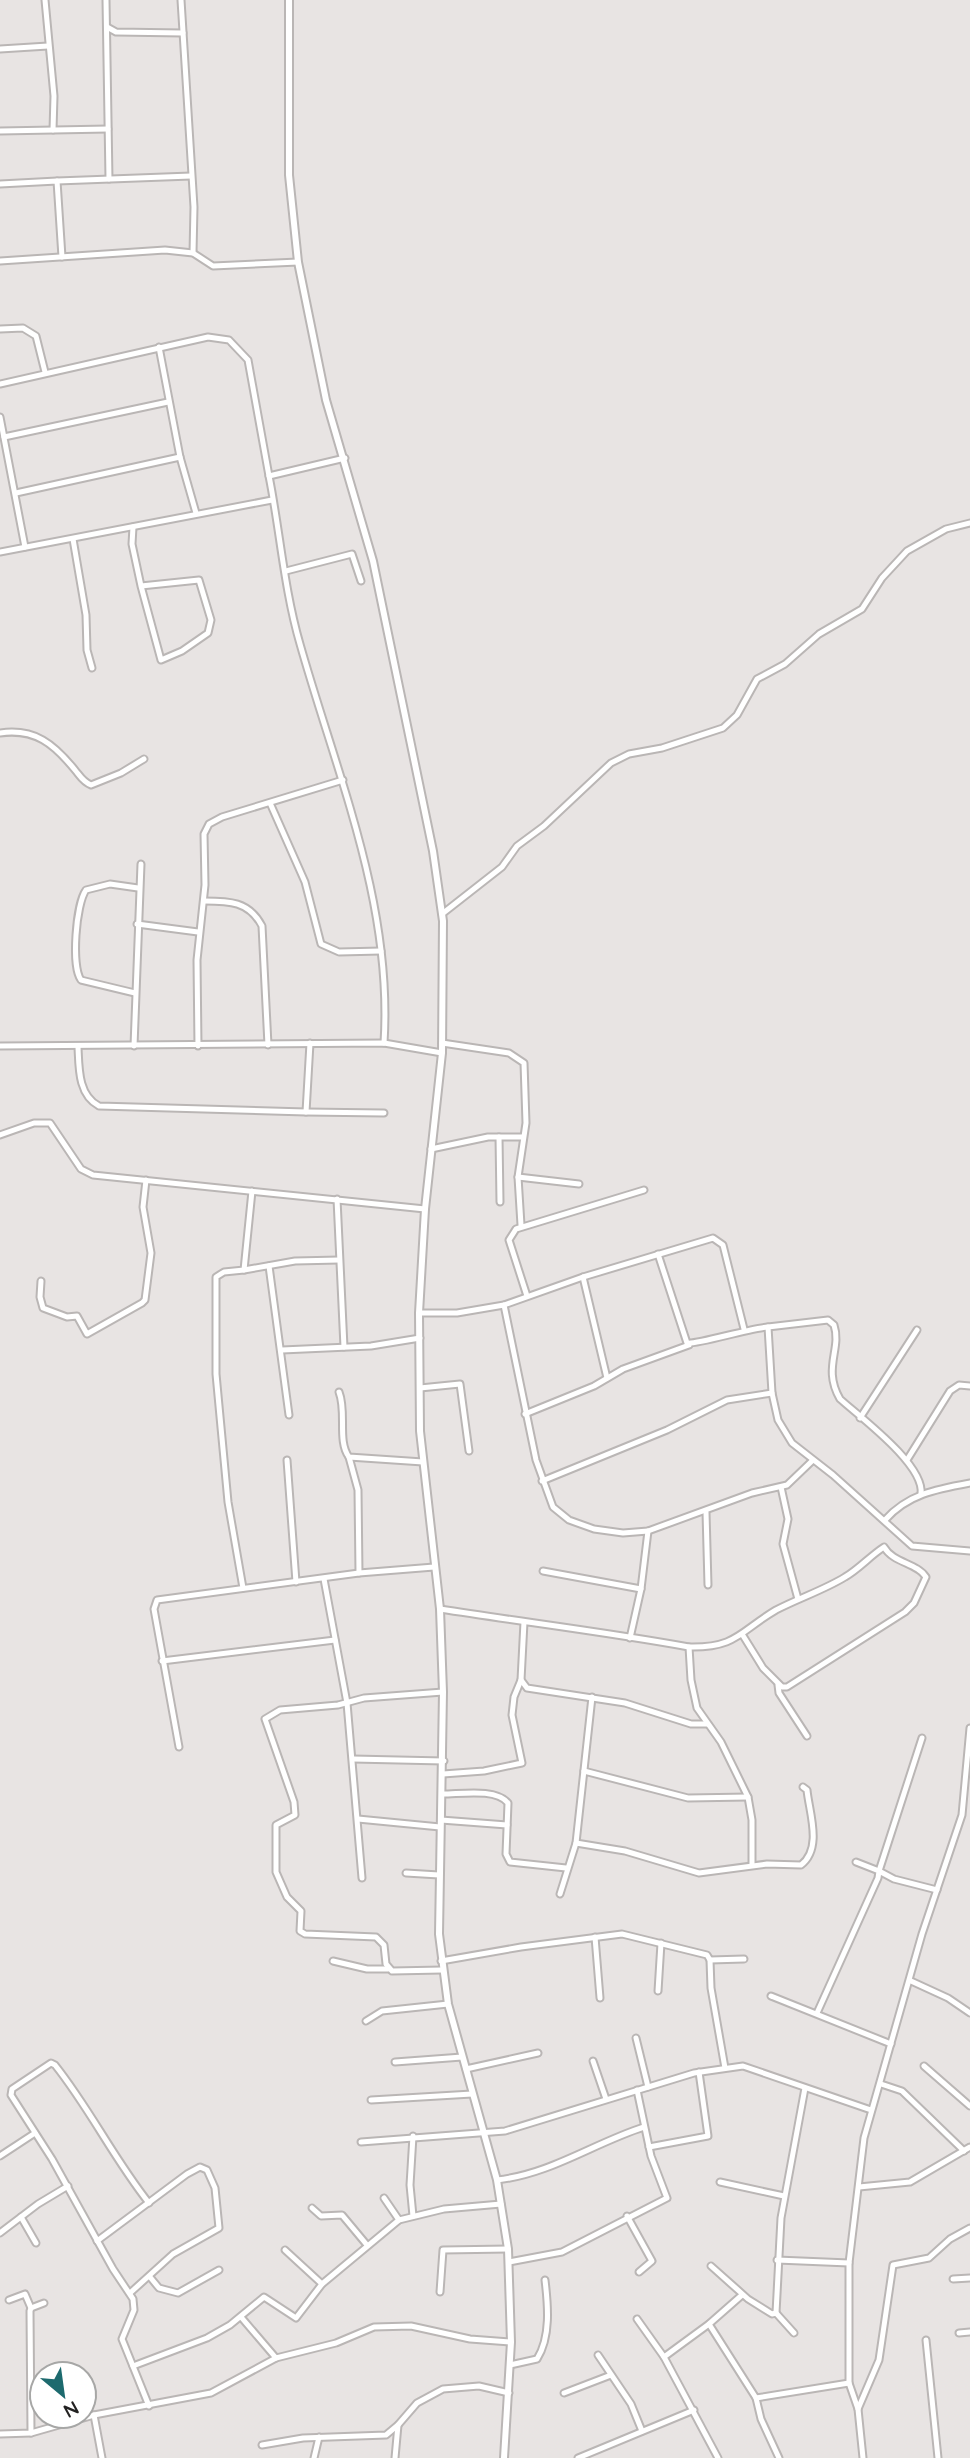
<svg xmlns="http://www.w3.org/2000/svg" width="970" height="2458" viewBox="0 0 970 2458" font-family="Quicksand,sans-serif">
	<rect width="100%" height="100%" fill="#e8e4e3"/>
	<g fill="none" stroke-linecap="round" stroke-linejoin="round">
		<g stroke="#bab6b5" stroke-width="9">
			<g id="minor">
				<path d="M45,0L54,96L53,130"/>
				<path d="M106,0L109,179"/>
				<path d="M181,0L194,207L193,253"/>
				<path d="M107,27L116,32L183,33"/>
				<path d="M0,49L48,46"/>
				<path d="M0,131L108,129"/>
				<path d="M57,181L191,176"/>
				<path d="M0,184L57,181L62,257"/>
				<path d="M0,261L165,250L193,253L213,266L298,262"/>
				<path d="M0,329L23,328L36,336L45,372"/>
				<path d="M159,347L180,457L196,513"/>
				<path d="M0,384L208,337L229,340L248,360L269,476L345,458"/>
				<path d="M0,417L25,547"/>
				<path d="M4,437L168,402"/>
				<path d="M269,476C280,531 284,589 300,644C337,775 393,904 384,1043"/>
				<path d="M16,493L180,457"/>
				<path d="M133,527L132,544L141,586L199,580L211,620L208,633L182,651L161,660L141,586"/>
				<path d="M73,539L86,615L87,650L92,668"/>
				<path d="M0,552L272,500"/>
				<path d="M286,571L352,554L361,581"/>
				<path d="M0,733C35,728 54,744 75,770C80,776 83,782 91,785L121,773L144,759"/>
				<path d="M270,803L305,882L321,944L339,952L381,951"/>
				<path d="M204,901C229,901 249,901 262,926L268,1045"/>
				<path d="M442,914L502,867L517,846L544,826L611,763L629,754L662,748L723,728L737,715L757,679L785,664L819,634L862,609L882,578L907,551L946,529L970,523"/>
				<path d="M137,924L198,932"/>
				<path d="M135,993L81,980C71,966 76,904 86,890L110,884L138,888"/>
				<path d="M442,1043L509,1053L524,1063L526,1123L518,1177L521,1225"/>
				<path d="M0,1046L384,1043L442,1053"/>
				<path d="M134,1046L141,864"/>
				<path d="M198,1046L197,960L205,885L204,834L209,824L222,817L343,780"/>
				<path d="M78,1047C79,1068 78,1095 99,1106L306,1112L310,1043"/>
				<path d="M306,1112L384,1113"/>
				<path d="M0,1135L34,1123H50L81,1169L93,1175L425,1209"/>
				<path d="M499,1137L500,1202"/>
				<path d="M431,1149L488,1137H523"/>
				<path d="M518,1177L579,1184"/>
				<path d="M337,1199L344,1347"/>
				<path d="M658,1254L687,1343C696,1345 750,1328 768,1327L772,1393L778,1420L792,1443L833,1475L912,1546L970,1551"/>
				<path d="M269,1266L289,1415"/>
				<path d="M244,1270L295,1261L339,1260"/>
				<path d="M583,1277L607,1378"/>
				<path d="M41,1281L40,1297L43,1308L67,1317L77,1316L87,1334L142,1303L145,1300L151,1253L143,1207L146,1180"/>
				<path d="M527,1296L509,1240L516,1229L644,1190"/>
				<path d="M504,1305L536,1460L553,1507L569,1520L594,1529L623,1533L648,1531L752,1493L787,1485L812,1461"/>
				<path d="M419,1313H457L504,1305L583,1277L713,1238L723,1245L744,1329"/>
				<path d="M768,1327L828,1320L834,1325C842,1349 822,1368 840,1399C860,1417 925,1465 921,1494"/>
				<path d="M282,1350L371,1346L420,1338"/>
				<path d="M420,1388L460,1384L469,1451"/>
				<path d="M339,1392C347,1412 337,1441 349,1457L423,1462"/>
				<path d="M525,1414L594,1386L623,1369L689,1345"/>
				<path d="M860,1418L917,1330"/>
				<path d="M349,1457L358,1490L359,1573"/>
				<path d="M287,1460L296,1582"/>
				<path d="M907,1460L950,1391L959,1385L970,1386"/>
				<path d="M542,1481L667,1430L727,1400L772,1393"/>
				<path d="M781,1487L788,1519L783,1544L798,1599"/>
				<path d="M706,1512L708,1585"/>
				<path d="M885,1520C908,1494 937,1489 970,1483"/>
				<path d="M543,1571L641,1589"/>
				<path d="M324,1579L347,1703L362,1878"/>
				<path d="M243,1588L228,1502L216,1374V1277L224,1272L244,1270L252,1191"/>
				<path d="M440,1609C523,1622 606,1632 689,1647C737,1648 740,1631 776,1610C799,1598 824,1590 845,1577C859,1569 870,1556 884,1547C893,1563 917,1563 926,1577L914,1603L905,1612L787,1687H782L763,1668L742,1634"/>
				<path d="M524,1622L521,1680L527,1688L625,1703L691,1724H707"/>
				<path d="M630,1638L641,1589L648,1531"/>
				<path d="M689,1647L691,1680L697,1708L721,1742L748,1797L752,1820V1865"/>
				<path d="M162,1661L335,1640"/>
				<path d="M778,1685L779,1693L807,1736"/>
				<path d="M922,1738L879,1871L894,1879L937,1890"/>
				<path d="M179,1747L154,1609L157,1600L359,1573L434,1567"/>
				<path d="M353,1759L444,1761"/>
				<path d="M584,1771L688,1798L748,1797"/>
				<path d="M443,1774L484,1771L522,1763L512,1715L514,1697L521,1680"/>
				<path d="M443,1794C461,1794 496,1788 508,1803L506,1854L510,1862L566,1868"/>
				<path d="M358,1819L440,1827"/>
				<path d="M441,1820L507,1825"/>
				<path d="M576,1843L625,1851L699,1873L767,1864L801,1865C823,1848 809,1812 807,1790L803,1787"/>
				<path d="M406,1873L439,1875"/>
				<path d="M560,1894L576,1843L592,1697"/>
				<path d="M595,1937L600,1998"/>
				<path d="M710,1960L744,1959"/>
				<path d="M333,1961L367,1969H388"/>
				<path d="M441,1961L521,1947L622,1934L707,1955L710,1960L711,1988L725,2068"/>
				<path d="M442,1970L392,1971L386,1964L384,1945L376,1937L305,1934L300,1931L301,1911L287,1897L276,1872V1825L295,1815L294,1802L265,1719L280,1710L338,1705L364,1698L443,1692"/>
				<path d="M911,1981L948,1998L970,2013"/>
				<path d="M658,1991L661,1943"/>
				<path d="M771,1996L891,2044"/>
				<path d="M817,2013L878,1878L879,1871L856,1862"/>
				<path d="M366,2021L382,2011L448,2004"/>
				<path d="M636,2038L648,2087"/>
				<path d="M593,2061L606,2099"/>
				<path d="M395,2062L462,2057"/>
				<path d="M924,2066L970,2106"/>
				<path d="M466,2069L538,2053"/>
				<path d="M881,2084L902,2091L964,2151"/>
				<path d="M371,2100L472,2094"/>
				<path d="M361,2142L505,2131L694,2073L743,2066L871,2110"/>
				<path d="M649,2147L708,2136L699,2072"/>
				<path d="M0,2156L35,2133"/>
				<path d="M497,2180C551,2174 594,2143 644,2127"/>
				<path d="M720,2182L784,2196"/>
				<path d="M859,2187L910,2182L970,2147"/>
				<path d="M384,2198L399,2220"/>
				<path d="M149,2203C114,2159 90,2109 55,2065L51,2063L12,2089L11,2095L52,2159L113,2269L133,2299L134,2310L122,2339L149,2406"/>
				<path d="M312,2208L321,2216L342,2215L367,2245"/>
				<path d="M413,2216L410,2185L413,2136"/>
				<path d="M627,2216L652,2261L639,2272"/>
				<path d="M21,2217L36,2243"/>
				<path d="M0,2233L38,2204L68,2186"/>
				<path d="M97,2241L187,2174L200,2167L207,2170L215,2188L219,2228L173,2254L130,2293"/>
				<path d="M285,2250L322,2284"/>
				<path d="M777,2260L849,2263"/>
				<path d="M509,2262L562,2252L667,2198L651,2156L637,2090"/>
				<path d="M711,2266L748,2299L772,2314L776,2313L794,2333"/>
				<path d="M150,2277L159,2288L178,2293L219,2270"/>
				<path d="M953,2279L970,2278"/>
				<path d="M440,2292L443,2250L508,2249"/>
				<path d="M9,2300L25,2294L31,2308"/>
				<path d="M776,2313L781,2218L805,2088"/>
				<path d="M241,2317L276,2358"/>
				<path d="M637,2319L664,2357L718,2458"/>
				<path d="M709,2324L756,2398L761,2419L779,2458"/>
				<path d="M959,2333L970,2332"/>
				<path d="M926,2340L938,2458"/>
				<path d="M598,2355L631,2404L642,2431"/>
				<path d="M664,2357L709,2324L742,2295"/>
				<path d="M510,2365L537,2359C551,2337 548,2305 545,2280"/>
				<path d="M133,2366L207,2338L230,2325L264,2297L296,2318L322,2284L399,2220L444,2209L501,2204"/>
				<path d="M564,2393L611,2375"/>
				<path d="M756,2398L849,2383"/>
				<path d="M858,2409L849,2383V2263L864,2138L922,1934L962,1815L970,1728"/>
				<path d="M94,2415L102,2458"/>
				<path d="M31,2433L30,2311L31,2308L44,2303"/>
				<path d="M0,2434L31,2433L94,2415L211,2393L276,2358L336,2343L374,2327L411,2326L470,2339L511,2342"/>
				<path d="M262,2445L303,2438L386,2435L398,2425L417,2403L443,2389L479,2386L509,2393"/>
				<path d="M314,2458L319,2437"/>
				<path d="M395,2458L398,2425"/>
				<path d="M578,2458L694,2410"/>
				<path d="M863,2458L858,2409L879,2360L893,2265L929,2258L950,2239L970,2228"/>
			</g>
		</g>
		<g stroke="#bab6b5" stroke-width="10">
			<path id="major" d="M289,0V175L298,262L326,400L373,561L433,851L443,921L442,1053L425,1209L419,1313L420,1431L440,1609L443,1692L439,1934L448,2004L497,2180L508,2249L511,2342L504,2458"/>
		</g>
		<use href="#minor" stroke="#fff" stroke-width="5"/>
		<use href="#major" stroke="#fff" stroke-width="6"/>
	</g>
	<g transform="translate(63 2395) rotate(151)"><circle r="33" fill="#ffffff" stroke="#a7a7a6" stroke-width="2"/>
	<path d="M0-5L12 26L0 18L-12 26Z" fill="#1d6a6e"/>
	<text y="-10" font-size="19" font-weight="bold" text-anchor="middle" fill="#232221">N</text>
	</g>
</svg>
